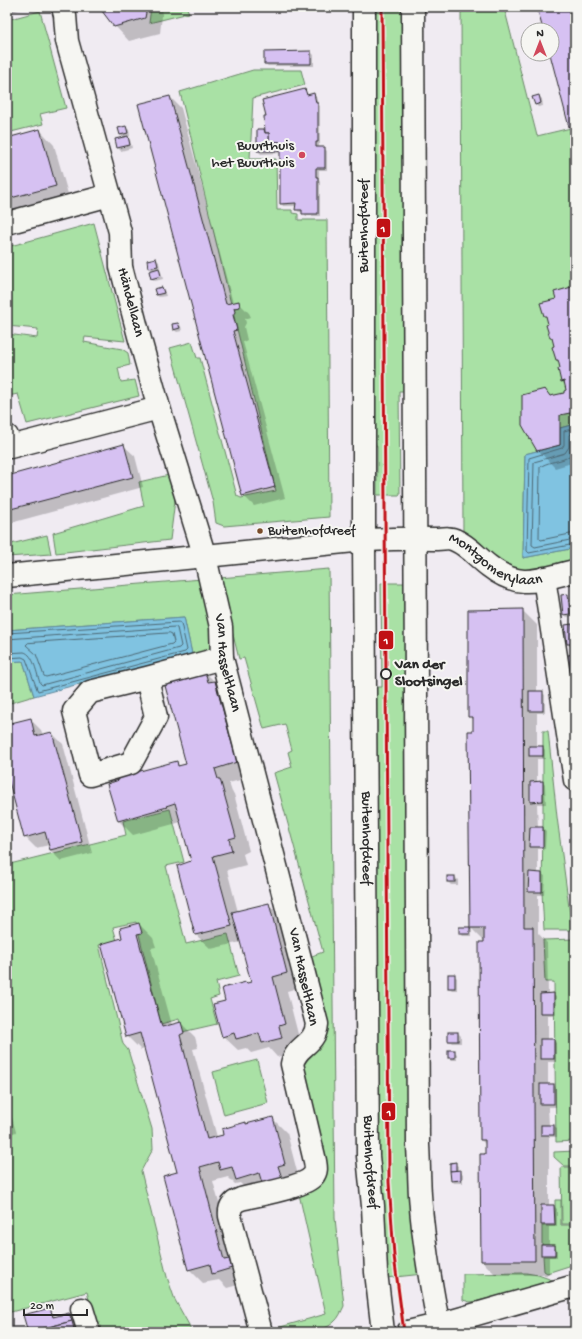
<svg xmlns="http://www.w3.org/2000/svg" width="582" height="1339" viewBox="0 0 582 1339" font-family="'Gochi Hand',sans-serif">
	<rect width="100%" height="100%" fill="#f0ebf2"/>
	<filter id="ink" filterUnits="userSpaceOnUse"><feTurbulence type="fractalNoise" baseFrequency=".025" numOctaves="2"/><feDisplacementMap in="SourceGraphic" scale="8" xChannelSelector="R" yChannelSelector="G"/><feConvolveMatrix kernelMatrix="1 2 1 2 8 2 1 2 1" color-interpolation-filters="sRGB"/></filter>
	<g filter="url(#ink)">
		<g fill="#a9e1a5" stroke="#6a8668">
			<path d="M151,7H169L170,9L187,8L189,13L149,23Z"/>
			<path d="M369,7H406L407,391H399L400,495H377V447L372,433Z"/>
			<path d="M461,7H504L537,136L575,127V424L560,428V445L525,454L523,558L575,548V561L532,572L513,569L463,536Z"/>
			<path d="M40,11L66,108L40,114L43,124L7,133V20Z"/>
			<path d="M253,70H301L305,85L253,98L250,159H276L277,210H292V213L298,214V220H327L329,517L224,526L216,523L213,502L170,348L192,342L197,358H200L237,496L241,498L276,491L180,92Z"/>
			<path d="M94,223L125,341L85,337L84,342L122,349L128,353L130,365L118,368L121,382L135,380L139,396L27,424L18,394L8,396L7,394V334L37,338L38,329L7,326V247Z"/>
			<path d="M169,475L176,492L170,540L56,553L53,533L144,506L139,482Z"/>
			<path d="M47,535L51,554L7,557V545Z"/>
			<path d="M329,569L335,1218L344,1306C341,1312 339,1318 334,1322C320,1336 289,1332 270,1332V1330L326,1314L299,1194L308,1192L298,1069L317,1045L309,957L323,952L274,773L292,767L288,752L292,750L285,724L264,729L244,658L239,659L219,578Z"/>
			<path d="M202,579L214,641L207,656L80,689L79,684L192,654L184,617L7,630V595Z"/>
			<path d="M381,583H404L423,1274L386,1278L382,1220V1182L376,1158L374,687H382Z"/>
			<path d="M23,661L34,696L7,704V662Z"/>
			<path d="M543,731H548L557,817L572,930H544L542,892L543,827Z"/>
			<path d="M170,809L184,862L166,866L186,944L228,934L239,976L216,982L219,996L210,999L217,1024L182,1032L179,1019L161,1024L136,922L113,927L117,941L99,945L123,1044L128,1050L152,1129L153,1149L141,1171L167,1277L175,1300L189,1325L191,1332H98L87,1292L7,1313V848L10,864L126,835L123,821Z"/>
			<path d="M575,939V1141L556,1142L554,982H545L543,940Z"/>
			<path d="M257,1060L268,1103L224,1115L213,1072Z"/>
			<path d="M575,1151V1166H564L554,1157V1152Z"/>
			<path d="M561,1167H575V1224H562Z"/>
			<path d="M555,1200H561V1225H575V1264L547,1273L544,1271L543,1256H555V1245H542V1226H555Z"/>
			<path d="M526,1273L538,1275L555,1281L478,1301L470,1302L463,1300V1274Z"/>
		</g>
		<g fill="#80c3e1" stroke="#5e8698">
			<path d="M575,424V548L523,558L525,454L560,445V428Z"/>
			<path d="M184,617L192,654L34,696L23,661L7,662V630Z"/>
		</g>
		<g fill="#0003">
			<path d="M7,7H30L7,13Z"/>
			<path d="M100,7H163L160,33L129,41L115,26Z"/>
			<path d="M538,7H575V131L570,127L551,54H552V30H545Z"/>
			<path d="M311,52L314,55V66H268L265,64Z"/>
			<path d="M305,90L309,96L314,94L316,97L318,104L320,106V144H319V148H324L327,151V170H319V179L320,181V216H306L303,212H299L296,209V206H283L281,203V153L261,154L258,151V130H265Z"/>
			<path d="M539,96L542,99L543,106L538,107L535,104Z"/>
			<path d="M170,97L181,108L233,303L238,302L249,313L251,317L245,319L246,323L244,327L247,340L243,342L285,498L254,506L243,495Z"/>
			<path d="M126,127L129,130L130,136L126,137L130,140L132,148L121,151L118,148L116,140L124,138L121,135Z"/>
			<path d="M40,130L54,145L70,201L14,216L7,208V139Z"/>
			<path d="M156,259L159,262L160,268L158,269L161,272L163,279L155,281L152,278L153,271L149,268Z"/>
			<path d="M575,287V462L555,468L538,450L544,390L552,397L565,393L567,391L565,385L562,382L559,370L561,369L560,363L556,360L555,347L554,341L551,338L548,319L545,316L557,300Z"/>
			<path d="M162,288L164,290L166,296L159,297L156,295Z"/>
			<path d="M178,324L181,326L182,331L177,332L174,330Z"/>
			<path d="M124,446L135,456L143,487L7,524V477Z"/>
			<path d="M567,595L570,598L572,616L567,617L564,614Z"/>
			<path d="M522,610L537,625V692H542L545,695V713H537V747H543L545,750V759H537V782H543L545,785L546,804H537L538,828H543L546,831L545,849H538V873L542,874L545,876L544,895H538V933L547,943L548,994H553L556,997V1015H548V1040H553L556,1043V1062H548V1085H554L556,1088V1107H548L549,1126H554L557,1128V1137H549V1206H554L557,1209V1227H549V1246H554L557,1249V1257H549V1275H496L482,1261L481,1155H486V1145L481,1140L480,943H486L472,929V936H463L460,934V928H471L470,732H474V721L470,716Z"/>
			<path d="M571,625L574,628L575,646L571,647L568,644Z"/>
			<path d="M205,672L229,696L251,777L229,783L232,792L234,794L249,851L243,854L246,865L227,870L238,912L268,904L283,918L301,987L287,991L299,1038L293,1040L295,1052L277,1057L269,1048L251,1053L246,1048L238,1050L223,1036L226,1002L247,984L252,983L241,942L211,949L196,935L178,866L192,862L181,822L133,835L118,820L176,762L180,766L187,764Z"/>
			<path d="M30,719L41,730L43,735L52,733L63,744L92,853L61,861L50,850L49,845L36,848L25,837L7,770V725Z"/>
			<path d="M455,877L458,880V885H451L448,882Z"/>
			<path d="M139,924L153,938L156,947L151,948L172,1025L181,1023L195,1037L198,1048L193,1049L217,1137L247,1125L272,1118L287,1133L299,1179L251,1194L240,1183L235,1184L228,1177L213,1181L237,1268L245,1283L227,1288L219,1280L203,1283L189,1269L179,1173L146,1049L141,1050L127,1036L123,938Z"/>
			<path d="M454,975L457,978V990H452L449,988Z"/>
			<path d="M458,1033L461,1036V1043H452L449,1041Z"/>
			<path d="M454,1051L457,1054V1060H452L449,1057Z"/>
			<path d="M7,1100L16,1132L7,1135Z"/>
			<path d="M455,1164L458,1166V1171H460L463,1174V1183H454L452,1180Z"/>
			<path d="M50,1309L56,1317L69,1314L75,1319L78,1332H29L24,1316Z"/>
		</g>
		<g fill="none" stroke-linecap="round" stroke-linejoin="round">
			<g stroke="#4d6874" stroke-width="1">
				<path d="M575,428L564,431V445L562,448L529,458L527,551L529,553L575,544"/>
				<path d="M575,433L569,435V447L565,453L534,462L532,545L535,547L575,539"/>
				<path d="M575,440C574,466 555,457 540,467L539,538L541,540L575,533"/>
				<path d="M7,633L179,622L181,623L187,650L185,652L38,691L37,689L26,659L22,657L7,658"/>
				<path d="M170,633L172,634L174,642L172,644L46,677L44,676L36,654L26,645L28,643Z"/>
				<path d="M7,639L175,627L177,628L181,646L179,648L42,685L40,683C37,675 34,654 24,652C18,652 12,653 7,653"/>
			</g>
		</g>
		<g fill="#d6c1f2" stroke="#2b2b2b">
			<path d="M99,7H147L145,18L114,27Z"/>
			<path d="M537,7H572L575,18V126L569,127L550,54H552V30H543Z"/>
			<path d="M311,51V64H264V52Z"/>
			<path d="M305,89L307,95L314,93L316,103H318V142H316V147H325V168H316V177H318V214H302V210H295L296,203L280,204V142H269V133H265L264,116H266L262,100Z"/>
			<path d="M539,95L541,103L535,105L532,97Z"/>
			<path d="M170,96L226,304L239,301L240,307L234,308L235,312L233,315L237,330L233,331L275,487L242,496L138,104Z"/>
			<path d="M126,126L128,133L120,135L118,128Z"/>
			<path d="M40,129L56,186L7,199V138Z"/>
			<path d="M257,129H264L265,133H269V142H280V151H257Z"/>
			<path d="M128,136L130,145L117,148L115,139Z"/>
			<path d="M156,258L158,266L148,268L147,260Z"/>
			<path d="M159,268L161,276L151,279L149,271Z"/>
			<path d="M575,286V413L570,414V413L560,415V445L537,451L522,425V395L545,389L550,396L564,393V391L566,390L564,381L561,382L558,369L560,368L558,360H556L552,347L554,346L552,338H550L546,325L548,324L546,316H544L540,303L556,299L554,292Z"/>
			<path d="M162,287L164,293L156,295L154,289Z"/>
			<path d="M178,323L180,328L173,330L172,324Z"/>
			<path d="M124,444L133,477L7,510V476Z"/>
			<path d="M568,594L570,614L563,615L561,595Z"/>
			<path d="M523,609L524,927H533L535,1261H481L480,1154H485V1140H480L479,942H484V928H470L468,731H473V717H468V610Z"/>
			<path d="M572,624L574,644H567L565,625Z"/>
			<path d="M575,654V674L571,675L568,655Z"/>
			<path d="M205,671L208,682L215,681L237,762L215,769L218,779H220L236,837L229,839L232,851L213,856L232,926L195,935L177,866L191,861L175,803L166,806L167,807L118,821L107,784L119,780L118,777L177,761L178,766L186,764L164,682Z"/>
			<rect x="529" y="691" width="14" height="20"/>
			<path d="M31,718L35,736L52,732L82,842L50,850L45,832L24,838L7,774V724Z"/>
			<rect x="529" y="746" width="14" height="10"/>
			<path d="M543,781V801L530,802V782Z"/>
			<path d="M530,827H543V847H529Z"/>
			<path d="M529,872L542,873V892H528Z"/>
			<rect x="447" y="876" width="8" height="6"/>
			<path d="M269,903L287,973L273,977L285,1024L279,1026L282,1038L262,1043L259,1033L236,1039L234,1033L222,1037L213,1004L225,1001L222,988L246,982L247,983L251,982L232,912Z"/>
			<path d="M139,923L142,933L137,934L162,1027L181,1022L184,1033L180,1035L207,1139L223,1135L222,1129L246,1122V1124L273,1117L285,1164L278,1166L282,1178L262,1183L259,1173L236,1180L232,1167L220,1170L218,1162L200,1167L224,1260L229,1259L232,1268L212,1274L210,1264L188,1270L163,1176L177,1172L140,1033L126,1037L101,944L122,938L120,928Z"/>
			<rect x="459" y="927" width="11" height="7"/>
			<rect x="448" y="974" width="7" height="14"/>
			<path d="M554,993V1013H540V994Z"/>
			<rect x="448" y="1032" width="10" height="9"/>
			<rect x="540" y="1039" width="14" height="20"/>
			<rect x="448" y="1050" width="7" height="8"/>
			<rect x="540" y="1084" width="14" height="20"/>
			<path d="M7,1113L10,1126L7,1127Z"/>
			<rect x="541" y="1125" width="13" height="10"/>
			<path d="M456,1162V1171H450V1163Z"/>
			<path d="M461,1170V1180L451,1181L450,1171Z"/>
			<path d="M541,1205H554L555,1225H541Z"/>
			<rect x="541" y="1245" width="14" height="10"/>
			<path d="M50,1308L53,1317L69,1313L72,1321L28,1332L23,1315Z"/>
			<path d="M72,1321L74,1329L64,1332H31Z"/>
		</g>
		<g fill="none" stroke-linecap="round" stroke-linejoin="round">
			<g stroke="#2b2b2b" stroke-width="25">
				<g id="minor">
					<path id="s1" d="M63,7L65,15L67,41L120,232L121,267L139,336L159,408L205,557L221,627L222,658L317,1024C315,1046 296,1045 292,1064L315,1161C316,1167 317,1171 313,1176C305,1187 256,1195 241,1199C233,1202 229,1207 230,1216L261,1332"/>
					<path id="s2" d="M364,7V540L368,1156L373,1206L376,1272L383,1332"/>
					<path d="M413,7L418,1145C419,1162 419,1178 420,1195C423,1241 431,1287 440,1332"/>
					<path d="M7,223L110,195"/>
					<path d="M7,436L10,447L159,408"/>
					<path id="s3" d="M7,576L364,540C388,539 411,538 434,539C441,539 450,537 455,540C469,546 477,557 489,566C521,591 539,579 575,571"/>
					<path d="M544,578L575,780"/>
					<path d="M147,678L156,717L131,763L90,775L74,711L90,692L147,678L222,658"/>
					<path d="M82,1309L89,1332"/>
					<path d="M408,1332L438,1325L571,1287H575"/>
				</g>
			</g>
			<use href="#minor" stroke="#f6f6f2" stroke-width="22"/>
			<g stroke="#f6f6f2" stroke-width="6">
				<path id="tram-1" d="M382,7L389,1182L394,1256L404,1332"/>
			</g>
			<use href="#tram-1" stroke="#c01115" stroke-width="3"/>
		</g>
	</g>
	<circle fill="#d1495b" stroke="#f6f6f2" stroke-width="1.5" cx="302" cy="155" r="4"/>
	<circle fill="#7a4b2a" stroke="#f6f6f2" stroke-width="1.5" cx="260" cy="531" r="3.5"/>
	<circle fill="#f6f6f2" stroke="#2b2b2b" stroke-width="2" cx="386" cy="674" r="5"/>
	<g text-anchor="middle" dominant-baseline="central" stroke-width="4" stroke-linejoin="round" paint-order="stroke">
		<g font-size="14" fill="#2b2b2b" stroke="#f6f6f2" text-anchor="start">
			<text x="268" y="531">Buitenhofdreef</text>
		</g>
		<g font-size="15" fill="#2b2b2b" stroke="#f6f6f2" text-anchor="end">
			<text x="294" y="146">Buurthuis<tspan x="294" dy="17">het Buurthuis</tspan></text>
		</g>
		<g font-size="15" fill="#2b2b2b" stroke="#f6f6f2">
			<text transform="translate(364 226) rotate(-90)">Buitenhofdreef</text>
			<text stroke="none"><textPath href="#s1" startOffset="304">Händellaan</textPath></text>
			<text stroke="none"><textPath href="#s3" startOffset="497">Montgomerylaan</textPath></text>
			<text stroke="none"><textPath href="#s1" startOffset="678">Van Hasseltlaan</textPath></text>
			<text stroke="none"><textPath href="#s2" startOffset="831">Buitenhofdreef</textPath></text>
			<text transform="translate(303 977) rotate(78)">Van Hasseltlaan</text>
			<text stroke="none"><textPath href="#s2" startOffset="1155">Buitenhofdreef</textPath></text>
		</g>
		<g font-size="15" font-weight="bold" fill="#2b2b2b" stroke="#f6f6f2" text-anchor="start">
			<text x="395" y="665">Van der<tspan x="395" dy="17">Slootsingel</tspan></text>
		</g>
	</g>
	<g stroke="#f6f6f2" stroke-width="1.5">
		<rect x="376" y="218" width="15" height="20" rx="4" fill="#c01115"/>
		<rect x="378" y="630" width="16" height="20" rx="4" fill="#c01115"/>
		<rect x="381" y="1102" width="15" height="19" rx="4" fill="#c01115"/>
	</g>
	<g font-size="11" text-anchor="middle" font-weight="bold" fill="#fff">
		<text x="383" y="232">1</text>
		<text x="386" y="644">1</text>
		<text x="389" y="1116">1</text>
	</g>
	<rect width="582" height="1339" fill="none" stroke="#f6f6f2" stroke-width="24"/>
	<rect x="12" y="12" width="558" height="1315" fill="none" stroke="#2b2b2b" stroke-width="1.5" filter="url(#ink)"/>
	<g transform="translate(540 42)"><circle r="19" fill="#f6f6f2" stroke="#a5a5a2"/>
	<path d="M0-3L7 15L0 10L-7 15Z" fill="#d1495b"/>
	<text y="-6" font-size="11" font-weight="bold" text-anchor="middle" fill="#2b2b2b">N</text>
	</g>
	<path d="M24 1309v6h63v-6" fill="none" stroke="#2b2b2b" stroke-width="2"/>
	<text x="30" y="1309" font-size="12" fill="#2b2b2b" stroke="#f6f6f2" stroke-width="3" paint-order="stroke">20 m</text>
</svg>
